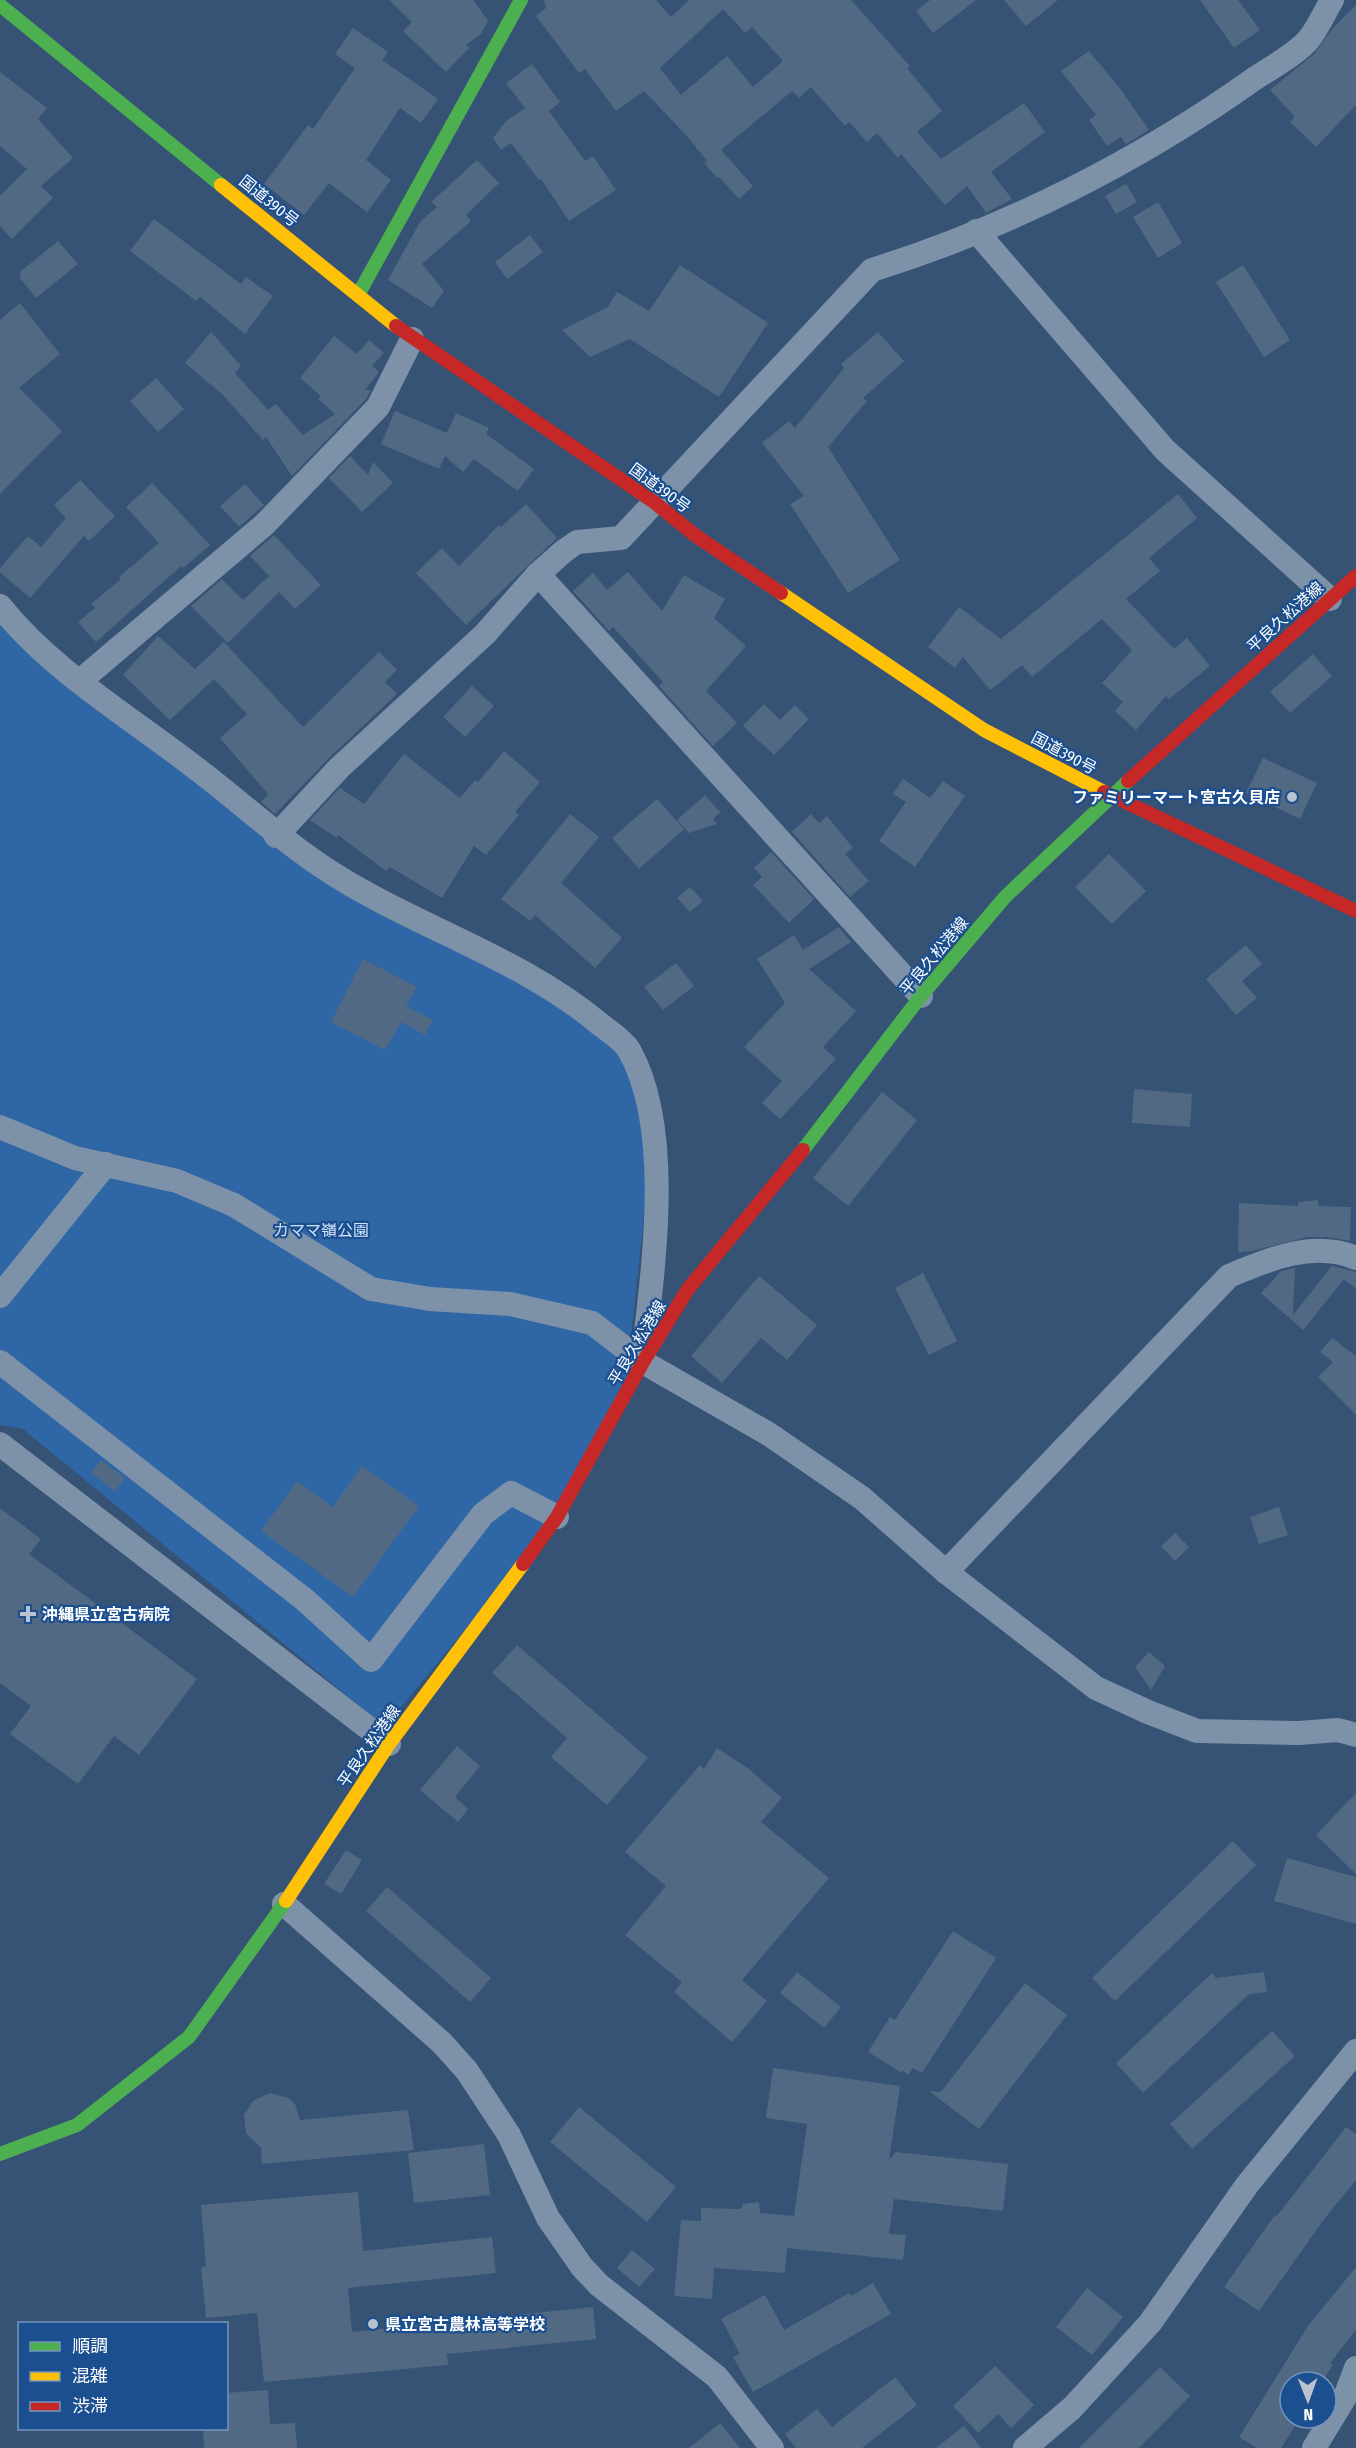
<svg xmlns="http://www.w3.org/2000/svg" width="1356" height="2448" viewBox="0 0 1356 2448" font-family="'Fira Sans Condensed','Noto Sans JP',sans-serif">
	<rect width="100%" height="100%" fill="#365274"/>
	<path fill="#2f66a5" d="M0,595L80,681L276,836L628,1047L653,1133L631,1337L650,1351L557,1517L385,1727L23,1429L0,1425Z"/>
	<g fill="#526984" fill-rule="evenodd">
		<path d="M389,0H473L488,21L481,34L466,45L469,48L446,72L403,31L412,22Z"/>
		<path d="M544,0H656L671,17L689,0H851L910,66L907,68L942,111L917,132L941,159L1024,103L1045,132L991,172L1012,199L986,213L967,186L945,205L901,154L898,158L877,133L867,142L849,122L845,126L811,87L799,98L792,91L721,150L753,186L739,199L719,177L717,178L704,163L707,161L686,135L644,91L616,111L585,69L579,73L536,16L546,8ZM723,9L745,33L752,27L783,61L753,87L727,56L681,95L660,68Z"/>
		<path d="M930,0H976L933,33L916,11Z"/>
		<path d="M1004,0H1058L1026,26Z"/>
		<path d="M1200,0H1238L1260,30L1234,48Z"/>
		<path d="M1356,5V105L1316,147L1290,122L1295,117L1270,90L1314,54L1333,28Z"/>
		<path d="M353,28L388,52L382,60L438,99L421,123L400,108L366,160L391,180L367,212L329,183L304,215L264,184L308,125L313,129L355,68L335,54Z"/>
		<path d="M1089,51L1119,87L1149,130L1126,144L1121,137L1107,146L1089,120L1096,115L1061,71Z"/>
		<path d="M532,64L560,102L549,111L585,161L593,156L616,190L569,221L541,179L539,180L511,143L501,150L493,138L506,121L525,108L506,83Z"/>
		<path d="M0,72L47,108L38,119L73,158L41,186L53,198L12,239L0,226V196L27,169L0,146Z"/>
		<path d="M477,160L499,183L466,215L471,221L422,264L444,291L432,308L388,280L420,222L437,207L431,202Z"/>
		<path d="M1126,184L1137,202L1116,214L1105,196Z"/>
		<path d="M1158,202L1182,243L1158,258L1133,217Z"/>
		<path d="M154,219L241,284L246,277L273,296L245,334L200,297L196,301L130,251Z"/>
		<path d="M530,235L543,252L507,279L495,262Z"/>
		<path d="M58,241L78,264L36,298L20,278V272Z"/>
		<path d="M680,265L768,323L719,397L630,339L590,357L562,330L608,307L617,292L649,311Z"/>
		<path d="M1243,265L1290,340L1264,357L1216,282Z"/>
		<path d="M20,303L60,354L19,388L62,431L0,494V320Z"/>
		<path d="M211,332L241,366L235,373L268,410L276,404L303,435L335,414L318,399L321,396L300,378L334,336L357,354L369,340L384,353L372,366L379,372L365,390H371L366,399L292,476L266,437L263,440L223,395L185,363Z"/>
		<path d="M878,332L904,361L863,398L867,401L828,447L900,560L848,593L790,504L804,496L762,443L789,421L795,428L844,368L841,364Z"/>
		<path d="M156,378L184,409L158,432L130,401Z"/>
		<path d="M395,411L447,433L456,413L489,428L486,434L534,469L518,491L474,459L463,472L445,456L439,469L381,444Z"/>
		<path d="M350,456L368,475L373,462L393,483L362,512L329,478Z"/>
		<path d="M80,480L115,516L89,541L84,536L30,598L0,572V568L28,536L41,547L66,518L54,505Z"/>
		<path d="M152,483L210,545L183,568L181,566L96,642L78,622L95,608L91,604L121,579L119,577L159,543L126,507Z"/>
		<path d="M245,484L264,505L239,527L220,506Z"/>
		<path d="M1178,494L1197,518L1149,558L1160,571L1126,599L1174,649L1187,638L1210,666L1169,699L1166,696L1136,730L1115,711L1123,702L1102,683L1132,650L1102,619L1032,677L1022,665L990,690L963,657L955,668L928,647L959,607L1001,639Z"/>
		<path d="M526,504L557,538L466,625L416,573L442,548L459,566L499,525L501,527Z"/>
		<path d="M274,535L321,585L295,609L279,592L228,643L191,606L222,579L243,600L269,576L250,556Z"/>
		<path d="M628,572L662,611L684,575L725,599L714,618L746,646L706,691L737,723L713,746L659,686L663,682L613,627L609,631L573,591L593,573L607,590Z"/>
		<path d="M158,636L195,669L224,642L303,727L379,652L397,670L385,682L397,694L329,758L275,814L261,802L268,794L220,738L247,714L214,679L170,720L123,675Z"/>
		<path d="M1313,654L1332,676L1290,713L1270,692Z"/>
		<path d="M472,686L494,706L465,737L443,717Z"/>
		<path d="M764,704L780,720L795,705L809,719L774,755L743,726Z"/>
		<path d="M504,751L540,782L515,812L519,815L486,855L474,846L442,898L390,867L386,871L338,835L337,838L310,820L340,788L364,804L404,754L460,798L475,780L478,782Z"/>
		<path d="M1263,758L1317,783L1300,819L1246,793Z"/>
		<path d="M903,779L930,798L943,781L965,796L915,867L879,841L906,802L893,794Z"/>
		<path d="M705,795L720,812L713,819L717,824L689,833L677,820Z"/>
		<path d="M657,799L684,829L639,869L612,838Z"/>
		<path d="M570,814L599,837L561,883L622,938L595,968L535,915L530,921L501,899Z"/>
		<path d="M811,814L819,823L827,816L853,848L845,854L869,881L850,897L792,832Z"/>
		<path d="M771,852L814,899L789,923L753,885L762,877L754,868Z"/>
		<path d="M1109,854L1146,891L1112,924L1075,887Z"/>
		<path d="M690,887L703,901L690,912L677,898Z"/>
		<path d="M839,927L851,942L809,969L856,1011L823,1047L836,1059L780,1119L762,1103L782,1081L744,1047L785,1003L757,959L794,935L803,950Z"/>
		<path d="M1246,945L1262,964L1242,981L1257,998L1236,1015L1206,979Z"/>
		<path d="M363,959L417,987L406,1006L433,1020L425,1035L401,1022L385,1050L331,1022Z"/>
		<path d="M676,963L694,986L663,1010L644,987Z"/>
		<path d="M1134,1089L1192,1094L1190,1127L1132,1123Z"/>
		<path d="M882,1092L917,1120L848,1206L813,1178Z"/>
		<path d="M1318,1200V1206L1351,1207L1350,1241L1326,1237H1307L1252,1251L1238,1252L1239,1203L1298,1206V1202Z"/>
		<path d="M1332,1266L1356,1272V1289L1344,1279L1303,1330L1261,1293L1281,1271L1295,1268L1293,1315Z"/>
		<path d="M923,1273L957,1341L929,1355L895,1288Z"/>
		<path d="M759,1276L817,1325L787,1360L761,1338L722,1383L691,1356Z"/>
		<path d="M1332,1338L1356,1356V1415L1318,1377L1333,1362L1320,1352Z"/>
		<path d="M101,1460L125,1478L115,1491L91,1473Z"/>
		<path d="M362,1466L419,1506L353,1597L261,1531L297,1481L333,1507Z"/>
		<path d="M1279,1507L1288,1535L1259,1544L1250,1517Z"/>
		<path d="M0,1508L41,1539L29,1554L197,1679L139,1755L114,1736L78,1784L10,1734L31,1706L0,1683Z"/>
		<path d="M1175,1533L1189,1547L1175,1561L1161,1546Z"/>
		<path d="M517,1645L648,1758L607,1805L551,1757L567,1738L492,1673Z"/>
		<path d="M1149,1652L1165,1666L1151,1690L1135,1667Z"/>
		<path d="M457,1746L480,1766L455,1797L468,1809L458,1822L420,1790Z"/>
		<path d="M717,1748L749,1769L782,1798L761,1822L829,1878L742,1980L767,2001L732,2042L674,1992L682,1982L625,1935L666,1886L625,1852L700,1765L704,1769Z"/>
		<path d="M1356,1793V1874L1316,1835Z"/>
		<path d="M1233,1841L1256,1865L1115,2001L1092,1978Z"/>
		<path d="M346,1850L362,1860L341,1894L324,1884Z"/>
		<path d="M1287,1858L1356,1877V1924L1274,1901Z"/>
		<path d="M387,1887L491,1978L470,2002L366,1911Z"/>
		<path d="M953,1931L996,1958L922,2073L913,2068L908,2075L902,2070V2073L868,2052L890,2017L895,2020Z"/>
		<path d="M797,1972L841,2007L824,2028L780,1993Z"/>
		<path d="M1264,1972L1267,1992L1249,1994L1143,2093L1116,2063L1212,1973L1216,1978Z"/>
		<path d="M1025,1983L1067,2015L979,2129L929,2091L941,2092Z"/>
		<path d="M1272,2031L1295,2056L1192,2149L1170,2124Z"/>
		<path d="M773,2068L900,2086L889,2160L896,2152L1008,2164L1003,2211L894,2199L889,2234L906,2235L903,2260L787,2248L785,2273L714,2268L712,2299L674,2296L681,2220L701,2221V2208L741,2209L743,2204L759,2202L760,2213L794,2216L807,2124L766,2118Z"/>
		<path d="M270,2093L288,2098L295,2104L300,2120L408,2110L414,2150L262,2164L261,2148L246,2133L244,2115L253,2101Z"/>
		<path d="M579,2107L676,2187L647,2222L550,2142Z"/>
		<path d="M1346,2127L1356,2134V2180L1325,2218L1259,2311L1224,2287L1275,2215L1277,2216Z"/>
		<path d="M484,2144L490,2195L414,2203L408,2153Z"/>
		<path d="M358,2192L363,2251L492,2237L496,2273L348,2288L352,2332L593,2307L596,2339L447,2354L448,2365L264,2382L257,2313L206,2318L201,2267L206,2266L201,2205Z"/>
		<path d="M632,2250L655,2269L639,2287L617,2268Z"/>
		<path d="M1356,2267V2330L1330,2363L1333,2364L1322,2382H1290V2418H1300L1281,2448H1257L1239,2437L1308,2326Z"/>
		<path d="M873,2283L891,2314L753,2392L733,2357L740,2354L721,2319L765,2295L784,2330L849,2293L851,2296Z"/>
		<path d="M1087,2288L1123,2317L1092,2355L1056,2327Z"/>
		<path d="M995,2366L1034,2405L1011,2428L998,2414L978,2433L953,2406Z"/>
		<path d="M1160,2367L1190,2396L1139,2448H1079Z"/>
		<path d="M895,2377L917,2405L862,2448H796L785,2434L817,2409L832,2427Z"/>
		<path d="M268,2390L270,2424L295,2423L297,2448H204L203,2428H226V2393Z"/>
		<path d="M720,2423L740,2448H689Z"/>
		<path d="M964,2426L981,2448H936Z"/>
	</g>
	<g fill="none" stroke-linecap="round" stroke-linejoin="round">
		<g stroke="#7d92a8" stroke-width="24">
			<path d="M976,231L1165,450L1330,599"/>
			<path d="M538,574L921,996"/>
			<path d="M0,606C52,671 127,715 193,766C241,802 284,843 335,875C421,929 523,959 601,1025C610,1032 623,1040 629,1050C674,1129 653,1270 643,1357"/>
			<path d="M80,681L265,524L378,407L412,339"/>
			<path d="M276,836L339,768L485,634L538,574L564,551L577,542L621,538L872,270C1007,228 1139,161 1254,79C1269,69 1298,53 1309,39C1318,28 1324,13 1332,0"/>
			<path d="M0,1127L75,1158L177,1181L234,1205L371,1289L430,1299L510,1304L592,1323L643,1362L767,1433L862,1498L946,1572L1096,1688L1148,1712L1197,1731L1299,1733L1338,1730L1356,1735"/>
			<path d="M0,1296L106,1164"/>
			<path d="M0,1362L305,1600L371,1660L483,1514L511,1493L557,1517"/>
			<path d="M0,1444L389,1744"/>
			<path d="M946,1572L1229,1276C1269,1259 1314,1240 1356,1258"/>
			<path d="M284,1904L442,2043L467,2071L509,2135L548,2218L582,2267L599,2285L717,2377L772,2448"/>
			<path d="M1025,2448L1072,2408L1150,2323L1247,2185L1356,2051"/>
			<path d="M1314,2448L1345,2397L1356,2368"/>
		</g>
		<g stroke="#4caf50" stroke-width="14">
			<path d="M0,5L221,185"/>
			<path d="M358,295L521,0"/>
			<path d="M803,1150L921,996L1005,897L1128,781"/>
			<path d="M0,2154L77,2125L189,2037L286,1901"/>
		</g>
		<g stroke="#ffc107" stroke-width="14">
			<path d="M221,185L396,326"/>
			<path d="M781,593L984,730L1104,792"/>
			<path d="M286,1901L389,1744L523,1564"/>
		</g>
		<g stroke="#c62828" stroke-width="14">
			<path d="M396,326L654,502L696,536L781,593"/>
			<path d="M1128,781L1356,576"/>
			<path d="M1104,792L1356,911"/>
			<path d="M523,1564L557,1517L643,1362L688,1289L803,1150"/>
		</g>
	</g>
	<g fill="#b9c2ce" stroke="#1b4f8f" stroke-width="2">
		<circle cx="1292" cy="797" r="6"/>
		<path d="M25 1605h6v6h6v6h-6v6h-6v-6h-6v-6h6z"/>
		<circle cx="373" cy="2324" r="6"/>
	</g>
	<g text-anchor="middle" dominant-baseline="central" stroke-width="4.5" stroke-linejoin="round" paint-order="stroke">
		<g font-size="16" fill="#fff" stroke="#1b4f8f">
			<text transform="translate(269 201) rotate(39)">国道390号</text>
			<text transform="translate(660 488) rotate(36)">国道390号</text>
			<text transform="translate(1285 617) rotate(-42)">平良久松港線</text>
			<text transform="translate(1064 753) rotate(28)">国道390号</text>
			<text transform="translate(934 956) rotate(-50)">平良久松港線</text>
			<text transform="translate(637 1343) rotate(-59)">平良久松港線</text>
			<text transform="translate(369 1746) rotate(-55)">平良久松港線</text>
		</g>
		<g font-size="16" font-weight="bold" fill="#fff" stroke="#1b4f8f" text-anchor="start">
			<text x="1280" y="797" text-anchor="end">ファミリーマート宮古久貝店</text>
			<text x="42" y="1614">沖縄県立宮古病院</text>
			<text x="385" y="2324">県立宮古農林高等学校</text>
		</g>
		<g font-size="16" fill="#cfe3fa" stroke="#1b4f8f">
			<text x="321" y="1230">カママ嶺公園</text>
		</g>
	</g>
	<rect x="18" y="2322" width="210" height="108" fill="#1b4f8f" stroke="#7695bc" stroke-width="1.5"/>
	<rect x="30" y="2342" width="30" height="9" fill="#4caf50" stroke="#7695bc" stroke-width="1.5"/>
	<text x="72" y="2352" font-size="18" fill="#ffffff">順調</text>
	<rect x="30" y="2372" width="30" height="9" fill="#ffc107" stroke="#7695bc" stroke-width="1.5"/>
	<text x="72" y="2382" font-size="18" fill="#ffffff">混雑</text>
	<rect x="30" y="2402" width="30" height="9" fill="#c62828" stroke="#7695bc" stroke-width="1.5"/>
	<text x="72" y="2412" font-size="18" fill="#ffffff">渋滞</text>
	<g transform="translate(1308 2400) rotate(179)"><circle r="28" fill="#1b4f8f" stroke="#7695bc" stroke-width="1.5"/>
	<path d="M0-4.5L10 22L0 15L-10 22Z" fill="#b9c2ce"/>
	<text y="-9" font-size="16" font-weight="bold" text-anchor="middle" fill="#ffffff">N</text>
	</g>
</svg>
